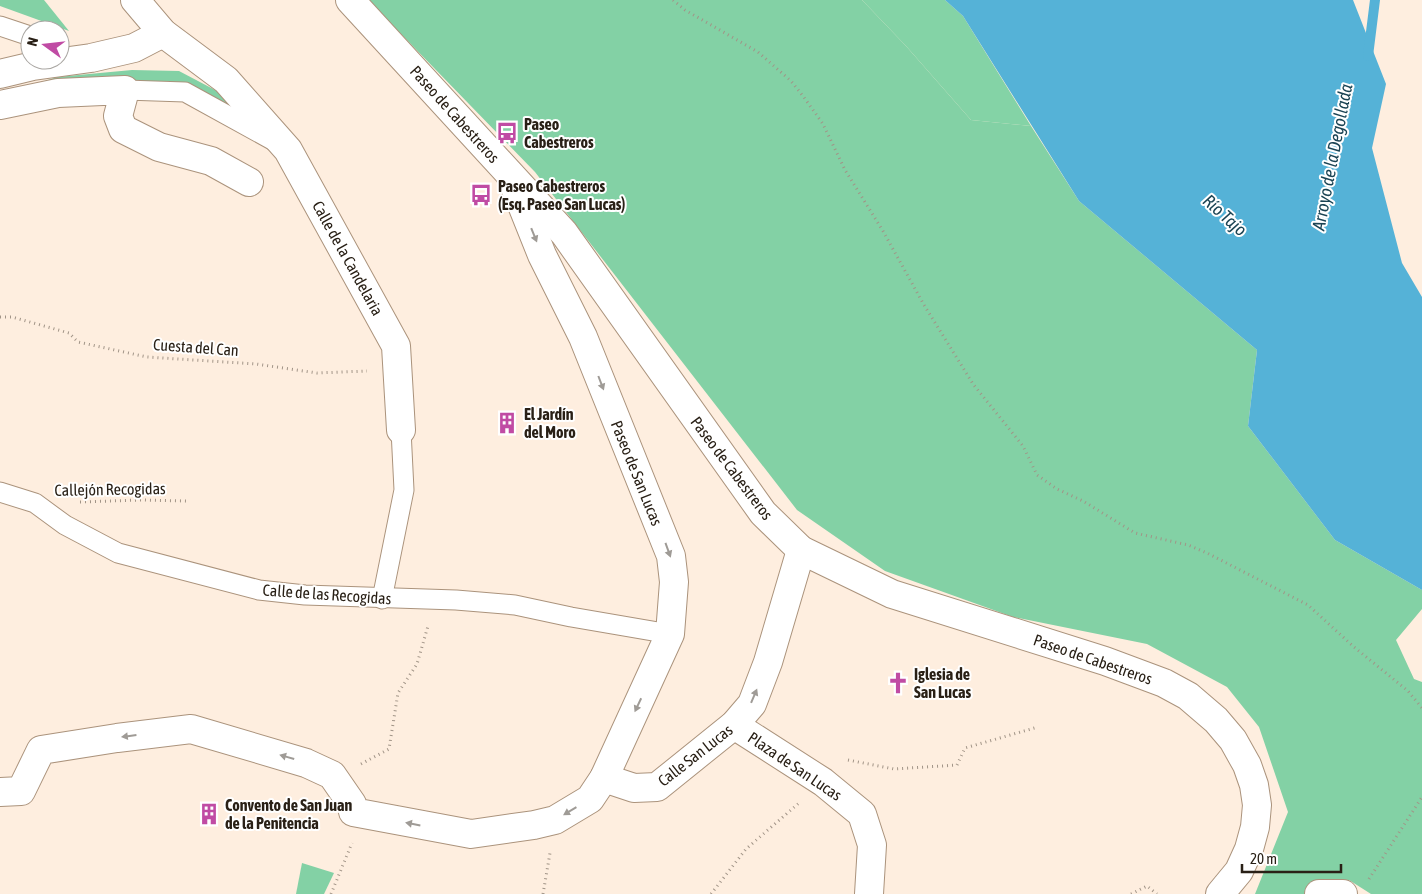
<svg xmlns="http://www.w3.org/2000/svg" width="1422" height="894" viewBox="0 0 1422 894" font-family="'Asap Condensed',sans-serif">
	<rect width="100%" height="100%" fill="#feeedf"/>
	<g fill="#83d1a5">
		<path d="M0,0H44L69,31L0,6Z"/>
		<path d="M368,0H862L906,46L971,120L1031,126L1079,201L1257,350L1248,426L1335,540L1422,590V609L1396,640L1414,679L1422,682V894H1371L1349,880L1320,879L1310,894H1255L1288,812L1259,727L1227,687L1147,644L1013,617L885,571L797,510L535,172Z"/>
		<path d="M132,70L179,71L217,91L249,116L206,94L0,96L57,77Z"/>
		<path d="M302,863L334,873L324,894H296Z"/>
	</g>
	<path fill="#84d3a6" d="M862,0H945L963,16L1031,126L971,120L906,46Z"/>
	<path fill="#55b2d7" d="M945,0H1353L1386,84L1372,148L1402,263L1422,297V590L1335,540L1248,426L1257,350L1079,201L963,16Z"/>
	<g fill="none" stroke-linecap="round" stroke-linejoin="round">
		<path stroke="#55b2d7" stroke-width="10" d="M1368,56L1375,0"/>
		<g stroke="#ab937c" stroke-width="21">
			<g id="service">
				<path d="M0,26L30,36"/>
				<path d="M125,90L185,92L274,141"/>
				<path d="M0,492L35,503L65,525L118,553L259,590L305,595L456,600L515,605L571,617L670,634"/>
				<path d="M382,599L404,490L401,430"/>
			</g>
		</g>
		<g stroke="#ab937c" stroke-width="30">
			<g id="minor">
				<path d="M135,0L163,33L226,80L288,150L396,346L401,430"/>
				<path d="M0,74L33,66L91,58L134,48L163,33"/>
				<path d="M0,105L58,93L125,90L118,116L123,129L159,147L211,161L249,182"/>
				<path d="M734,725L823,782L862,814L872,845L869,894"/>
				<path d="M604,778L634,788L657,787L734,725L752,704L768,662L801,550"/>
				<path d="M0,792L21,791L41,750L117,738L191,729L306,763L332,775L352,804L353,812L471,834L534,825L555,820L590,799L604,778L670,634L674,582L671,556L583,337L542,255L510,175"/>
				<path d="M1319,894H1343"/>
			</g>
		</g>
		<g stroke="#ab937c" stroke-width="30">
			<path id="tertiary" d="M350,0L564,233L763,513L801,550L892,594L1105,661L1164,683L1188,696L1216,720L1233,740L1247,765L1254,785L1257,805L1255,827L1249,849L1239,871L1220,894"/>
		</g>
		<g stroke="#a19487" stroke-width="3" stroke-dasharray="1 4" stroke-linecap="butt">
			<path d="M673,0L685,10L758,52L791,81L803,96L823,124L845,170L883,231L924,305L973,384L1023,446L1037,475L1057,489L1083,501L1135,533L1188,545L1207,553L1308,605L1354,647L1408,691L1422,708"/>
			<path d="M0,317H12L69,333L78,342L147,357L256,364L317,373L367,371"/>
			<path d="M80,502L141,500L186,501"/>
			<path d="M848,760L894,769L957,765L965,748L1038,727"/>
			<path d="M361,764L389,749L398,693L417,664L428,626"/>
			<path d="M1369,879L1422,797"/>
			<path d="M331,894L352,843"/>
			<path d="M543,894L550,853"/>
			<path d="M711,894L746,849L799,803"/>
			<path d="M1131,894L1147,886L1157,894"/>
		</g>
		<use href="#service" stroke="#fff" stroke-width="19"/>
		<use href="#minor" stroke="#fff" stroke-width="28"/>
		<use href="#tertiary" stroke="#fff" stroke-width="28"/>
	</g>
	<defs><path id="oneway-solid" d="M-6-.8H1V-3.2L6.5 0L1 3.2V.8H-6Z" transform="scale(1.25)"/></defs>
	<g fill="#9f9b96">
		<use href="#oneway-solid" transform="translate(534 235) rotate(68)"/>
		<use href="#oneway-solid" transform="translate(601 383) rotate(69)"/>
		<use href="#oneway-solid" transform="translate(668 550) rotate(70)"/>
		<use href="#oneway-solid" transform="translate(754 696) rotate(-67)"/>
		<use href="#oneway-solid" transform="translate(638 705) rotate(115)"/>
		<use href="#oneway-solid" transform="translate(129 736) rotate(173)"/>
		<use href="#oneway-solid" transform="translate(287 757) rotate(-164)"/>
		<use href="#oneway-solid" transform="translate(570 811) rotate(149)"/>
		<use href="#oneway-solid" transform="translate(413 824) rotate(-169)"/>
	</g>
	<defs>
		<g id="bus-bare" transform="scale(1.725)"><path d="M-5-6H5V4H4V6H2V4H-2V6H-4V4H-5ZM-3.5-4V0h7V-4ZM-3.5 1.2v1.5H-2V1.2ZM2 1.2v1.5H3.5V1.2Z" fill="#c04ba4" stroke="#fff" stroke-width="2.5" paint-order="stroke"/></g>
		<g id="building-bare" transform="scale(1.725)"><path d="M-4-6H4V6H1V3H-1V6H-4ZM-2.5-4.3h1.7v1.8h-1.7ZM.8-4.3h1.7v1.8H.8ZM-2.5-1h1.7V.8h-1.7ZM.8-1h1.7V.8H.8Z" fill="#c04ba4" stroke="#fff" stroke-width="2.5" paint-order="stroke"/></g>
		<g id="church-bare" transform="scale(1.725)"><path d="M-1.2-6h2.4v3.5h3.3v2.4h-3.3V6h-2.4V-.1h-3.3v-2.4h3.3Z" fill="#c04ba4" stroke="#fff" stroke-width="2.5" paint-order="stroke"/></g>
	</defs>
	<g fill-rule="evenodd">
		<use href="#bus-bare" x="507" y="133"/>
		<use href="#bus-bare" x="481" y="195"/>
		<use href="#building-bare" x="507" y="423"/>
		<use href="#church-bare" x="898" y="683"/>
		<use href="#building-bare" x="209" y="814"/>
	</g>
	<g text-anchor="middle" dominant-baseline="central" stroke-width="4" stroke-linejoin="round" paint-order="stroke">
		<g font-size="16" fill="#292016" stroke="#fff">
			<text transform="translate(455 114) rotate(48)">Paseo de Cabestreros</text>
			<text transform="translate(348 258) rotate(61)">Calle de la Candelaria</text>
			<text transform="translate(196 347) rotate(4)">Cuesta del Can</text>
			<text transform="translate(732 468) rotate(53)">Paseo de Cabestreros</text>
			<text transform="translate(637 473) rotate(68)">Paseo de San Lucas</text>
			<text transform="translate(110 489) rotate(-1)">Callejón Recogidas</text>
			<text transform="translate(327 594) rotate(4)">Calle de las Recogidas</text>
			<text transform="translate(1093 659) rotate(19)">Paseo de Cabestreros</text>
			<text transform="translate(695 755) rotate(-38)">Calle San Lucas</text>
			<text transform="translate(795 766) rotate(34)">Plaza de San Lucas</text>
		</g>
		<g font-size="16" font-weight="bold" fill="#292016" stroke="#fff" text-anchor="start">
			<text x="524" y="124">Paseo<tspan x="524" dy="18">Cabestreros</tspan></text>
			<text x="498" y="186">Paseo Cabestreros<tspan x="498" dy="18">(Esq. Paseo San Lucas)</tspan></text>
			<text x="524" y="414">El Jardín<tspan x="524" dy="18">del Moro</tspan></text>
			<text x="914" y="674">Iglesia de<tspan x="914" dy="18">San Lucas</tspan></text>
			<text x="225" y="805">Convento de San Juan<tspan x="225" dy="18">de la Penitencia</tspan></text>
		</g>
		<g font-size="18" font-style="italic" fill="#1b4454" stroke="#fff">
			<text transform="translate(1332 157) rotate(-79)">Arroyo de la Degollada</text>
			<text transform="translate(1225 215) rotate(42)">Río Tajo</text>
		</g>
	</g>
	<g transform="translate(45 45) rotate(285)"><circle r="24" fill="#ffffff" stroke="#a9a6a2"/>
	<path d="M0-4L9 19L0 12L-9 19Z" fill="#c04ba4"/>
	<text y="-8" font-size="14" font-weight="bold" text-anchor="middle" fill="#292016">N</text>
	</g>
	<path d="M1242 864v8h99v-8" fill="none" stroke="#292016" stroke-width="2.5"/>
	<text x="1250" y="864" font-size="15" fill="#292016" stroke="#ffffff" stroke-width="4" paint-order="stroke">20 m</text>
</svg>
